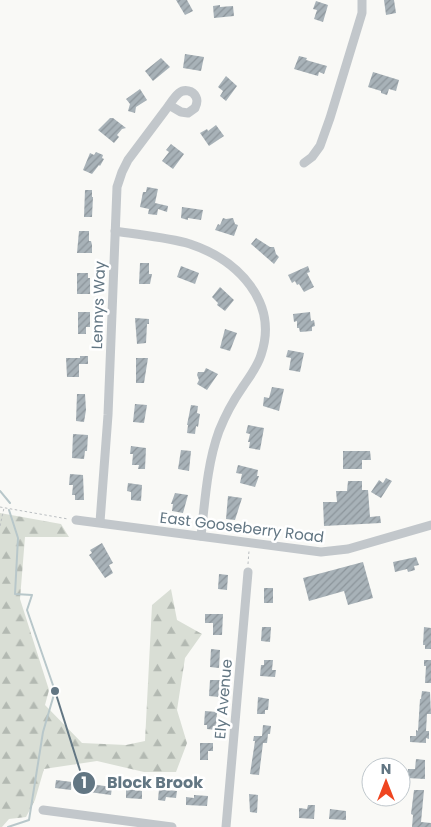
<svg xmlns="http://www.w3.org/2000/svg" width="431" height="827" viewBox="0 0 431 827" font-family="Poppins,sans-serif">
	<defs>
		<pattern id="forest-firs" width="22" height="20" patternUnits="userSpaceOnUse" patternTransform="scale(1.25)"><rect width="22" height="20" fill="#d9ded5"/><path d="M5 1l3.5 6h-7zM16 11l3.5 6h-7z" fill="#b3b9b2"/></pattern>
		<pattern id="building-hatch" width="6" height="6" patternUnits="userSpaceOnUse" patternTransform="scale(1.25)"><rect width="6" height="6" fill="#a8b2b8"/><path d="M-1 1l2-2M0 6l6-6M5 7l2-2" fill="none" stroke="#8c959b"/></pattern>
	</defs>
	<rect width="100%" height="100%" fill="#f9f9f6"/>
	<path fill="url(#forest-firs)" d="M0,513L61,524L69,537H25L20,599L49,690L45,705L82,743L126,745L145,741L152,605L171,589L177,620L202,634L185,658L177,710L187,743L176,772H144L97,761L44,769L35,800L26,817L9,819L2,827H0Z"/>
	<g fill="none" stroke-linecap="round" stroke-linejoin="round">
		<g stroke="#b8c7ca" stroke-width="2">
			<path d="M0,491L10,503"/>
			<path d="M8,827L29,820L43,732L55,691L27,610L32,595L15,594L18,538L9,510"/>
		</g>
	</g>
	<g fill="url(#building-hatch)">
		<path d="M176,0H187L193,11L185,15Z"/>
		<path d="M384,0H394L396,13L386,15Z"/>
		<path d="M316,1L328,5L323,22L314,19L317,10L313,9Z"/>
		<path d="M220,5V7L233,6L234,16L214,18L213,6Z"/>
		<path d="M185,54L204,57L201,71L183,68Z"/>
		<path d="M299,56L307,58L306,60L327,66L324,74L319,72L318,76L294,69Z"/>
		<path d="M161,58L170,67L153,81L145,71Z"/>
		<path d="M373,72L399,80L396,91L389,89L387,95L381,93V91L368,87Z"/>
		<path d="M226,76L237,86L226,101L220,96L223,91L218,87Z"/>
		<path d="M140,89L147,100L136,107L135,113L128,111L130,104L126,99Z"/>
		<path d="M110,118H113L126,128L122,129L117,135L119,137L114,143L98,130Z"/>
		<path d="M216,125L224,136L209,146L200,133L207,129L208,131Z"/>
		<path d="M171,144L184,154L173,169L162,161L169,152L166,150Z"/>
		<path d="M96,152L103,155L102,158L104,159L100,166L99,165L92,174L83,170L90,153L94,155Z"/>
		<path d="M147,187L158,189L155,203L168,206L167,212L158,209L157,215L148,214L149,209L140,207L143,192H146Z"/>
		<path d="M85,190H92V197H93L92,217H84Z"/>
		<path d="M182,207L203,210L201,220L188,218V220L181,218Z"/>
		<path d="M223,218L226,219L233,218L235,224L238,225L234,236L215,230L218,224L220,225Z"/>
		<path d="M79,231H89V241H91L92,245V253H77Z"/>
		<path d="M256,238L270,247H274L276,254L279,257L274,264L251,244Z"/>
		<path d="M140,263H149V274H152L150,284H139Z"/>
		<path d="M181,266L199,273L195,284L177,277Z"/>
		<path d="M308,266L310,272L307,273L314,287L304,292L299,284L297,285L295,281L292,283L288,275Z"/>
		<path d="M77,273H88V278H90V294H77Z"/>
		<path d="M220,287L234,300L225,311L217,305L218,303L212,297Z"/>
		<path d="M78,312H90V327H86V334H78Z"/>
		<path d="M310,312L311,321L314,320L315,326L312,327V331L300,332L299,328H297V321L294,322L293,314Z"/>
		<path d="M135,318L149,319V324H147L146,343L137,344Z"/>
		<path d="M225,329L237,333L230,351L220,348Z"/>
		<path d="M288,350L304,353L300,372L289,370L291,358L286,357Z"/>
		<path d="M80,356H88V364H79V377H67L66,358H80Z"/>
		<path d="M136,358H148L144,383H136Z"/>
		<path d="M206,368L218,374L207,390L197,384L199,380L197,375L198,372H204Z"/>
		<path d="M272,387L284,389L279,411L263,406L264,397L269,398Z"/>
		<path d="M77,394H85L86,410L84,422L76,421Z"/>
		<path d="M135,404L147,405L144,423L133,422Z"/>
		<path d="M191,405L198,406L197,413L200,414L198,427L196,426L195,434L187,433L188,425H187Z"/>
		<path d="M248,425L264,428L260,450L249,448L250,442H248L250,434L246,433Z"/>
		<path d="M73,434L88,435L87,451H85L84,459L72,458Z"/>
		<path d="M131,446L146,448L145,469H138L139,465H132L133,454H130Z"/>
		<path d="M181,450L191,451L189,471L178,469Z"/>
		<path d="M343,451H370L371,460H362V469H343Z"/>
		<path d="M238,465L258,470L257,476H259L255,487L240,483L242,474L236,473Z"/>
		<path d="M70,474L83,475L84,500H75V495H72L73,485H69Z"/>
		<path d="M386,478L392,481L381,498L371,492L379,480L383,483Z"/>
		<path d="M348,481H362V490H368L370,517L380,516L381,523L324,526L323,502H337L336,491H347Z"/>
		<path d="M128,483L142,485L141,501L131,500V492L127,491Z"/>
		<path d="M175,493L188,495L183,513L172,511L173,504H171Z"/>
		<path d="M228,496L242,498L235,520L226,519Z"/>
		<path d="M102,543L113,563L109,565L113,573L105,578L89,555L92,553L90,550Z"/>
		<path d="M416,557L419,565L414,566L415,570L408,572L407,569L395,572L393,562Z"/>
		<path d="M363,562L373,598L348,605L344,591L309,601L303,578Z"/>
		<path d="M219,574L228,575L227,590L218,589Z"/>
		<rect x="264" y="588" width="9" height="15"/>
		<path d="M205,614H223L222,635H213V623H205Z"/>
		<path d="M262,627H271L270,642L261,641Z"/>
		<path d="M424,627L431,628V649H425V645H423Z"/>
		<path d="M211,649L220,650L219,668L210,667Z"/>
		<path d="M264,660H273L272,670H276L275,677L260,676L261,665H264Z"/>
		<path d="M424,660H431V683H425L426,666H424Z"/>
		<path d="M210,680H220L219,697L209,696Z"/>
		<path d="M422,691L430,692L431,714H427L426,731H429V739L426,738V743L410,742V736H416V730L418,731L420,699H421Z"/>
		<path d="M258,697L269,699L268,710H265V714H257Z"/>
		<path d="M205,711L217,712L216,730L207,729V725H204Z"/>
		<path d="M263,725L271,726L270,734H268L267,743H263L259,775L250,774L255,741H253L254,736H262Z"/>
		<path d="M200,743H213V751H208V760H200Z"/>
		<path d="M416,759L425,760V779L407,778L408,769H415Z"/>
		<path d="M56,780L72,782L71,790L55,788Z"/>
		<path d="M90,784L112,787L111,795L89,792Z"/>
		<path d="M126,789L142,791V799L126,798Z"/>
		<path d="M159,789L177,791L176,798L166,797L165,801L158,800Z"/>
		<path d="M414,790H424L421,822L431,823V827H412L413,815L411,814Z"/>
		<path d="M249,794L258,795L257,813L250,812Z"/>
		<path d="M194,795L208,796L207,806L186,805V797L194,798Z"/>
		<path d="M308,805H315L314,819L299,818V808L307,809Z"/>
		<path d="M330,809L346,811V820L329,819Z"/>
	</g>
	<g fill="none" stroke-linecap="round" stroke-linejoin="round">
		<g stroke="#babec1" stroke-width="1" stroke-dasharray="2.5 2.5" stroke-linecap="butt">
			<path d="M0,507L68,519"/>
			<path d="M0,526L4,508"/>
			<path d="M248,564L249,551"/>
		</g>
		<g stroke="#c2c7cb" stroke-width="9">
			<path d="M304,163L312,157L320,146L330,118L362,13V0"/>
			<path d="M115,231C139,235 166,237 190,244C238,260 279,302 261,355C257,368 249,377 242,388C233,401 225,416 219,431C207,464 205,501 201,536"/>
			<path d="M76,520L321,552L348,549L431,525"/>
			<path d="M100,522L108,415L117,187L122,172L128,160C140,144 152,128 164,112C169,106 173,98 179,93C184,89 193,90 196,97C198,101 197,104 195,108L188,113L181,112L169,105"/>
			<path d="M43,810L172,827"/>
			<path d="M226,827L248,572"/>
		</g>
	</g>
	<g text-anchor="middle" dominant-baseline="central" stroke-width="5" stroke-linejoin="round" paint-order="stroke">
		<g font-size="15" fill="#627683" stroke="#fff">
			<text transform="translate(98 305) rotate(-88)">Lennys Way</text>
			<text transform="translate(242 527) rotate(7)">East Gooseberry Road</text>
			<text transform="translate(223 699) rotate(-85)">Ely Avenue</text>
		</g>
	</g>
	<path fill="none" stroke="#627683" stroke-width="2" d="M55 691L84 783"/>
	<g fill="#627683" stroke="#fff" stroke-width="2">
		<circle cx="55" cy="691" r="5"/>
		<circle cx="84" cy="783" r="12"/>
	</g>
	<g font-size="15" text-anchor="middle" font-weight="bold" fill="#fff">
		<text x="84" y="788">1</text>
	</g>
	<g font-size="16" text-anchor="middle" font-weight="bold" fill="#627683" stroke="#fff" stroke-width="5" stroke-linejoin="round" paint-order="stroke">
		<text x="155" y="788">Block Brook</text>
	</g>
	<g transform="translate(386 782)"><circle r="24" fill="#ffffff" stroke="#c0c8cd"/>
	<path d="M0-4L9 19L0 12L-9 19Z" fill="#ef4520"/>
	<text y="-8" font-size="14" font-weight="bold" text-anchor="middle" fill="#627683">N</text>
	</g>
</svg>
